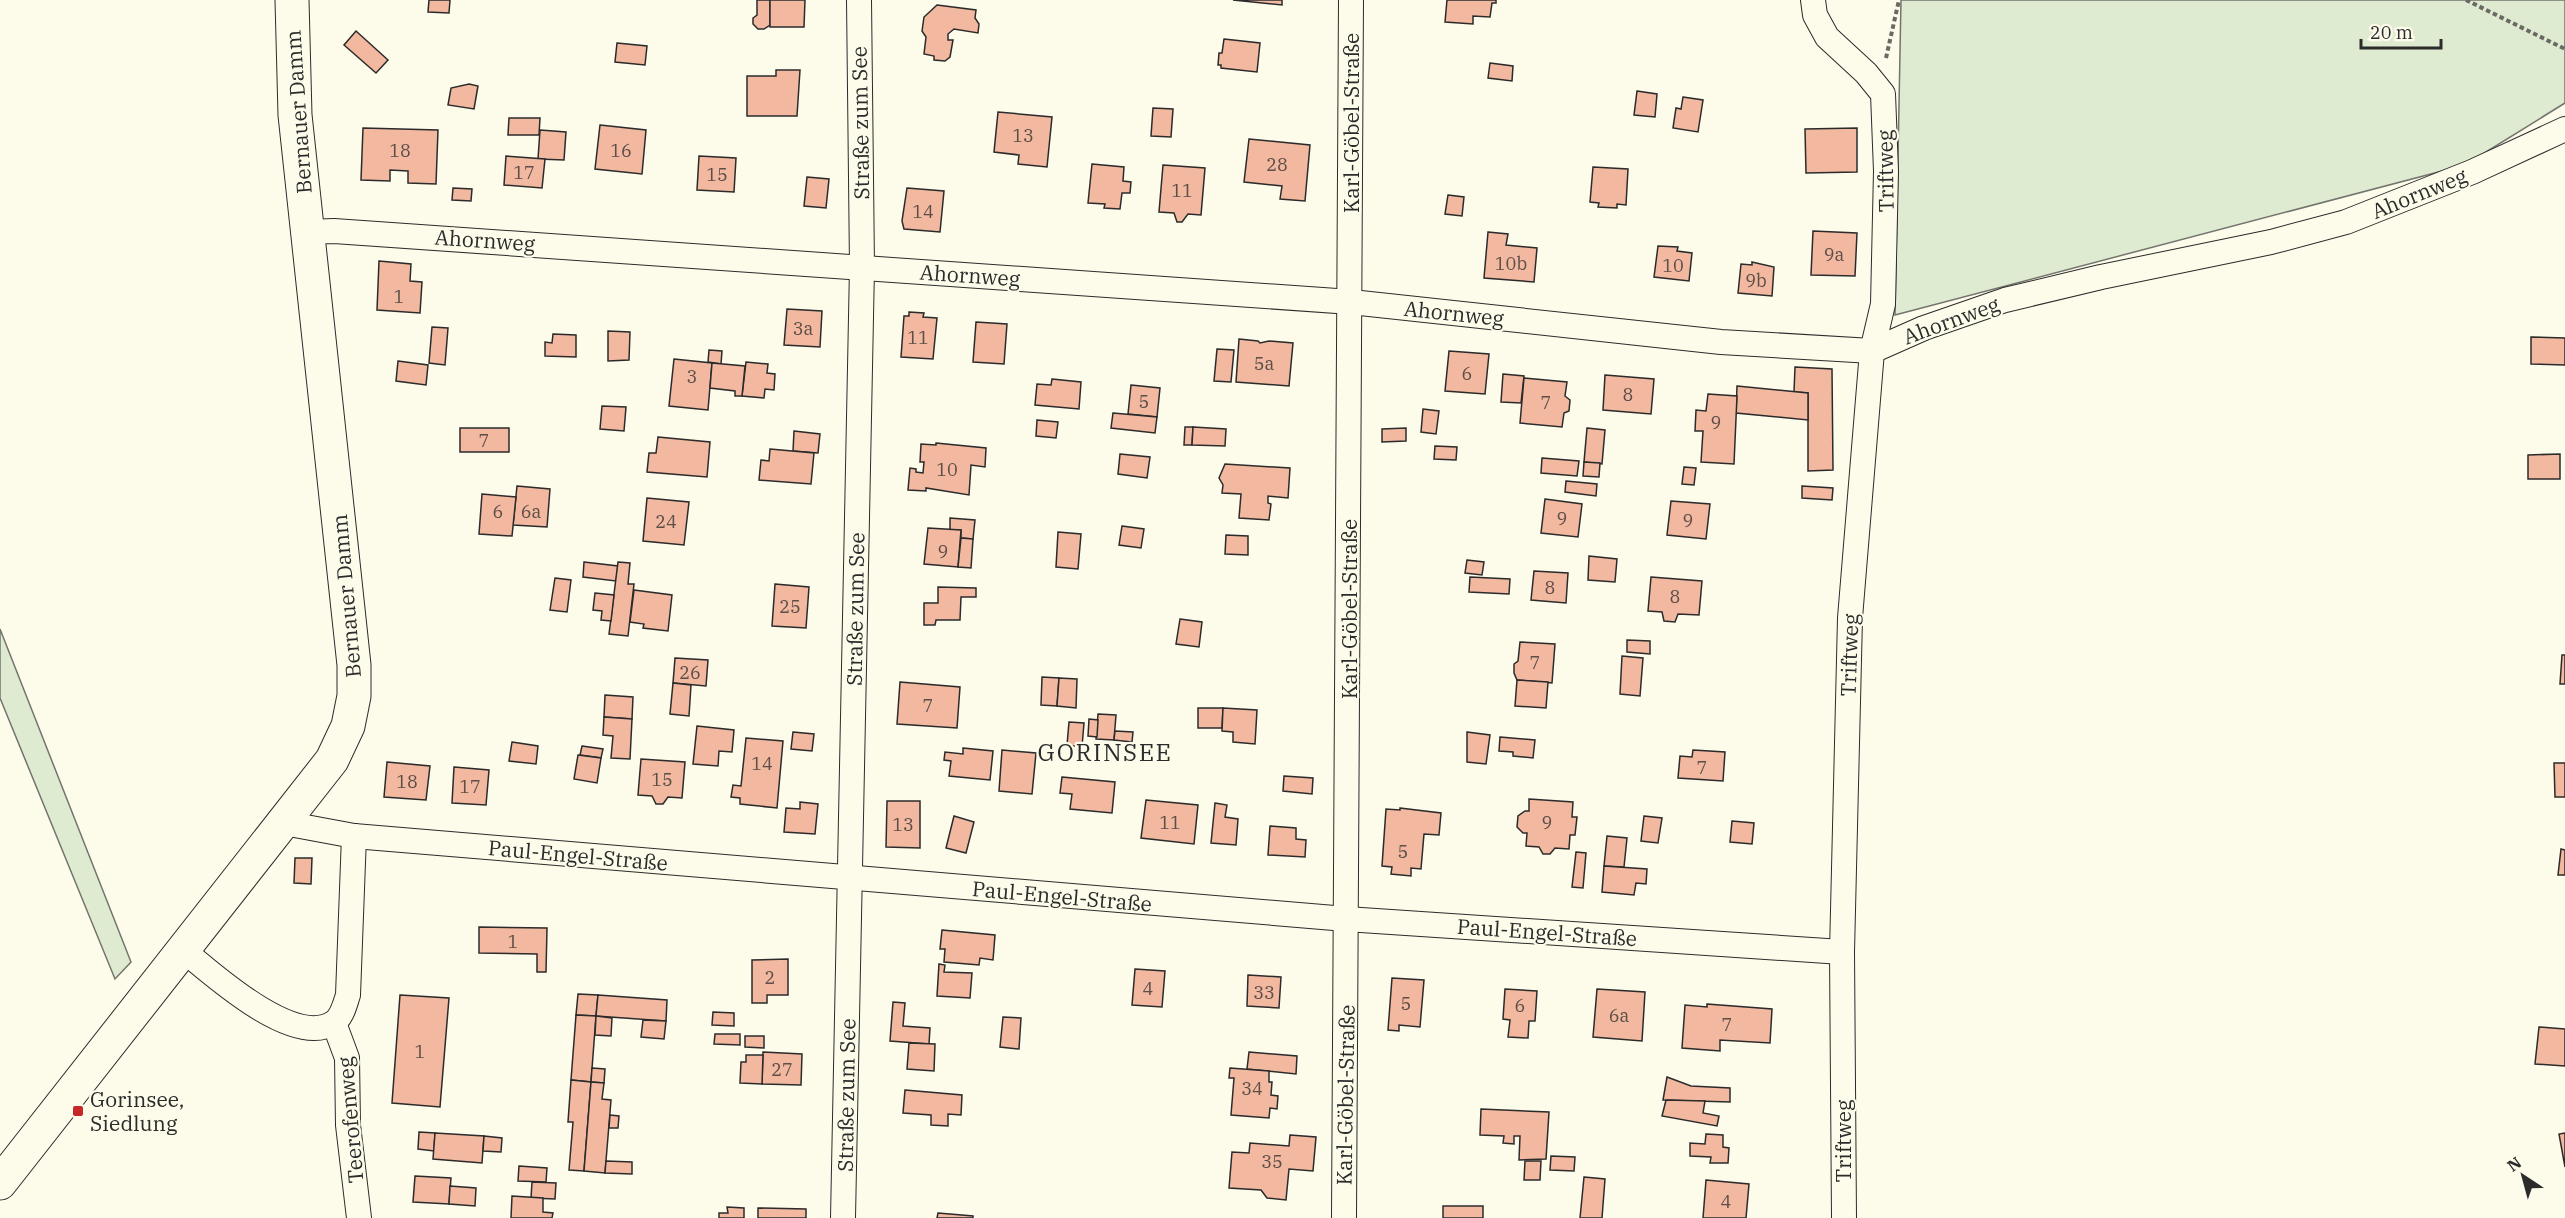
<svg xmlns="http://www.w3.org/2000/svg" width="2565" height="1218" viewBox="0 0 2565 1218" font-family="'IBM Plex Serif',serif">
	<rect width="100%" height="100%" fill="#fdfbea"/>
	<g fill="#deebd1" stroke="#74746e" stroke-width="1.5">
		<path d="M1901,0H2565V103L2465,165L1895,315Z"/>
		<path d="M0,629L131,962L115,979L0,698Z"/>
	</g>
	<g fill="#f2b8a0" stroke="#2b2b2b" stroke-width="1.5">
		<path d="M429,0H450L449,13L428,12Z"/>
		<path d="M757,0H770V25L764,29H758L753,24V18L757,15Z"/>
		<path d="M770,0H805L804,27H770Z"/>
		<path d="M1233,0H1282V5Z"/>
		<path d="M1447,0H1496V3H1492L1490,17L1473,16V24L1445,22Z"/>
		<path d="M937,5L976,10L975,18L979,24L978,33L954,29L948,34V40H953L950,57L945,61L934,60V56L924,54L926,37L922,31L924,17Z"/>
		<path d="M356,31L388,60L376,73L344,45Z"/>
		<path d="M1224,39L1260,43L1257,72L1221,68V65H1218L1219,53H1222Z"/>
		<path d="M617,43L647,46L645,65L615,62Z"/>
		<path d="M1490,63L1513,66L1512,81L1488,78Z"/>
		<path d="M776,70H800L797,116H747V76H776Z"/>
		<path d="M469,84L478,86L474,109L448,105L451,88Z"/>
		<path d="M1637,91L1657,94L1655,117L1634,115Z"/>
		<path d="M1683,97L1703,100L1698,132L1673,128L1676,108L1681,109Z"/>
		<path d="M1153,108L1173,109L1171,137L1151,136Z"/>
		<path d="M998,112L1052,117L1047,167L1018,164L1019,155L994,152Z"/>
		<path d="M509,118H540L539,135H508Z"/>
		<path d="M600,125L646,130L642,174L595,169Z"/>
		<path d="M363,128L438,130L436,184L408,183V171L390,170V181L361,180Z"/>
		<path d="M1857,128V172L1806,173L1805,129Z"/>
		<path d="M540,130L566,132L564,160L538,159Z"/>
		<path d="M1249,139L1310,145L1305,201L1280,199L1282,186L1244,182Z"/>
		<path d="M506,156L545,159L542,188L504,185Z"/>
		<path d="M699,156L736,158L734,192L697,190Z"/>
		<path d="M1092,164L1124,167L1123,181L1131,182L1130,193H1122L1120,209L1104,208L1105,204L1088,203Z"/>
		<path d="M1163,165L1205,168L1201,215L1188,214L1182,222H1177L1174,213L1159,212Z"/>
		<path d="M1593,167L1628,169L1626,205L1617,204V208L1598,207L1599,203L1590,202Z"/>
		<path d="M807,177L829,179L826,208L804,206Z"/>
		<path d="M453,188L472,189L471,201L452,200Z"/>
		<path d="M907,188L944,191L940,232L904,229L902,221Z"/>
		<path d="M1448,195L1464,197L1462,216L1445,214Z"/>
		<path d="M1813,231L1857,233L1855,276L1811,275Z"/>
		<path d="M1488,232L1508,234L1506,245L1537,248L1534,282L1484,278Z"/>
		<path d="M1658,246L1678,247L1677,251L1692,253L1689,281L1654,277Z"/>
		<path d="M379,261L411,264L410,281L422,282L420,313L377,310Z"/>
		<path d="M1752,262L1774,267L1772,296L1738,293L1741,264L1752,265Z"/>
		<path d="M787,309L822,311L820,347L784,345Z"/>
		<path d="M909,312L924,313L923,317L937,318L933,359L901,357L904,316H909Z"/>
		<path d="M976,322L1007,324L1004,364L973,362Z"/>
		<path d="M432,327L448,328L445,365L429,363Z"/>
		<path d="M608,331L630,332L629,360L608,361Z"/>
		<path d="M553,334L576,335V357L545,356V342L552,343Z"/>
		<path d="M2531,337L2565,338V365L2531,364Z"/>
		<path d="M1239,339L1258,341L1260,343L1269,341L1293,343L1289,386L1236,382Z"/>
		<path d="M1217,349L1234,350L1231,382L1214,381Z"/>
		<path d="M709,350L722,351L721,364L708,362Z"/>
		<path d="M1449,351L1489,354L1485,394L1445,391Z"/>
		<path d="M674,359L712,363L708,410L669,406Z"/>
		<path d="M398,361L428,365L426,385L396,381Z"/>
		<path d="M746,362L768,364L767,373L775,374L774,390L765,389L764,398L742,396Z"/>
		<path d="M712,363L745,366L742,396H735V391L710,388Z"/>
		<path d="M1795,367L1832,369L1833,470L1808,471V393L1794,392Z"/>
		<path d="M1503,374L1524,376L1521,403L1501,402Z"/>
		<path d="M1605,375L1654,379L1651,414L1603,410Z"/>
		<path d="M1524,378L1567,382L1565,396L1570,400L1569,411L1564,413L1562,427L1520,423Z"/>
		<path d="M1052,379L1081,382L1079,409L1035,405L1037,384L1051,385Z"/>
		<path d="M1131,385L1160,388L1157,417L1128,414Z"/>
		<path d="M1737,386L1808,393V420L1736,413Z"/>
		<path d="M1708,394L1737,396L1734,464L1701,462L1703,431H1695L1696,410L1706,411Z"/>
		<path d="M602,406L626,407L624,431L600,429Z"/>
		<path d="M1423,409L1439,411L1436,434L1421,432Z"/>
		<path d="M1113,413L1157,417L1155,433L1111,428Z"/>
		<path d="M1037,420L1058,422L1056,438L1036,436Z"/>
		<path d="M1185,427H1193L1192,445H1184Z"/>
		<path d="M1193,427L1226,429L1225,446L1192,445Z"/>
		<rect x="460" y="428" width="49" height="24"/>
		<path d="M1406,428V441L1382,442V429Z"/>
		<path d="M1587,428L1605,430L1602,464L1584,462Z"/>
		<path d="M794,431L820,434L818,453L793,451Z"/>
		<path d="M658,437L710,442L707,477L647,472L649,453H656Z"/>
		<path d="M936,443L986,448L985,467L971,465L969,495L926,488V491L908,490L910,468L916,469V472L923,473L924,462H920L921,444L936,445Z"/>
		<path d="M1435,446L1457,447L1456,460L1434,459Z"/>
		<path d="M770,449L814,453L811,484L759,480L761,460L769,461Z"/>
		<path d="M1120,454L1150,457L1147,478L1118,474Z"/>
		<path d="M2560,454V479H2528V455Z"/>
		<path d="M1542,458L1579,461L1577,476L1541,473Z"/>
		<path d="M1584,462L1600,463L1599,477L1583,476Z"/>
		<path d="M1225,464L1290,468L1288,498L1268,496V503L1271,504L1269,520L1239,518L1241,494L1222,493L1223,485L1219,478Z"/>
		<path d="M1684,467L1696,468L1694,485L1682,484Z"/>
		<path d="M1566,481L1597,484L1596,496L1565,492Z"/>
		<path d="M517,486L550,489L547,527L513,525Z"/>
		<path d="M1802,486L1833,488L1832,500L1802,498Z"/>
		<path d="M482,494L516,497L512,536L479,534Z"/>
		<path d="M647,498L689,502L684,545L643,541Z"/>
		<path d="M1545,499L1582,504L1578,537L1541,533Z"/>
		<path d="M1671,501L1710,504L1706,539L1667,535Z"/>
		<path d="M950,518L975,520L973,539L961,538V530H950Z"/>
		<path d="M1122,526L1144,529L1141,548L1119,545Z"/>
		<path d="M928,528L961,530L958,567L924,564Z"/>
		<path d="M1058,532L1081,534L1078,569L1056,567Z"/>
		<path d="M1226,535L1248,536V555L1225,554Z"/>
		<path d="M961,538L973,539L971,568L958,567Z"/>
		<path d="M1589,556L1617,559L1615,582L1588,580Z"/>
		<path d="M1467,560L1484,562L1482,575L1465,573Z"/>
		<path d="M584,562L618,566L616,581L583,577Z"/>
		<path d="M618,562L630,563L628,584H634L628,636L609,634Z"/>
		<path d="M1534,571L1568,573L1566,603L1531,600Z"/>
		<path d="M1470,577L1510,579L1509,594L1469,592Z"/>
		<path d="M1651,577L1702,581L1699,615L1678,614L1675,622L1664,621L1662,612L1648,611Z"/>
		<path d="M555,578L571,580L567,612L550,610Z"/>
		<path d="M775,584L809,587L806,628L772,626Z"/>
		<path d="M938,587L976,588V597H961L960,620H936L935,625H924V603H938Z"/>
		<path d="M634,590L672,595L668,631L643,628L644,624L630,622Z"/>
		<path d="M595,593L614,595L611,621L601,620L602,611L593,610Z"/>
		<path d="M1180,619L1202,622L1199,647L1176,644Z"/>
		<path d="M1627,640L1650,641V654L1627,652Z"/>
		<path d="M1520,642L1555,644L1552,683L1517,680L1514,673V664L1518,661Z"/>
		<path d="M2562,655H2565V684H2560Z"/>
		<path d="M1622,656L1643,658L1640,696L1620,694Z"/>
		<path d="M675,658L708,660L706,686L673,683Z"/>
		<path d="M1042,677L1059,678L1057,706L1041,705Z"/>
		<path d="M1059,678L1077,679L1076,708L1057,706Z"/>
		<path d="M1517,680L1548,682L1546,708L1515,706Z"/>
		<path d="M900,682L960,687L957,728L897,724Z"/>
		<path d="M673,683L691,685L689,716L670,714Z"/>
		<path d="M605,695L633,697L632,719L604,717Z"/>
		<path d="M1198,708H1223L1222,728H1198Z"/>
		<path d="M1223,708L1257,710L1255,744L1233,742V732L1222,731Z"/>
		<path d="M1098,714L1116,715L1114,740L1096,739Z"/>
		<path d="M604,717L632,719L630,759L611,758L613,736L603,735Z"/>
		<path d="M1089,719L1098,720L1097,737L1088,736Z"/>
		<path d="M1069,722L1084,723L1082,747L1067,745Z"/>
		<path d="M697,726L734,730L732,752L719,751L718,766L693,764Z"/>
		<path d="M1115,731L1133,732L1132,742L1114,740Z"/>
		<path d="M793,732L814,734L812,751L791,749Z"/>
		<path d="M1467,732L1490,735L1486,764L1467,762Z"/>
		<path d="M1500,737L1535,740L1533,758L1513,756V752L1499,751Z"/>
		<path d="M746,738L783,741L777,808L740,804V798L731,797L733,785L741,786Z"/>
		<path d="M512,742L538,746L536,764L509,761Z"/>
		<path d="M582,746L603,749L601,758L580,755Z"/>
		<path d="M963,748L993,751L990,780L949,776L951,761L944,760L945,752L963,754Z"/>
		<path d="M1002,750L1036,753L1032,794L999,791Z"/>
		<path d="M1693,750L1725,752L1723,781L1678,778L1680,756L1692,757Z"/>
		<path d="M578,755L601,758L597,783L574,779Z"/>
		<path d="M641,759L685,762L682,798L668,797L663,804H656L652,796L638,795Z"/>
		<path d="M387,762L430,766L426,800L384,797Z"/>
		<path d="M2554,763H2565V797H2555Z"/>
		<path d="M454,767L489,770L486,805L452,803Z"/>
		<path d="M1284,776L1313,778L1312,794L1283,791Z"/>
		<path d="M1062,777L1115,782L1112,813L1070,809L1072,794L1060,793Z"/>
		<path d="M1529,799L1573,802L1572,817H1577L1575,835H1570L1569,849L1555,848L1550,854H1543L1539,847L1526,846L1527,833H1523L1517,827L1518,816L1525,811H1529Z"/>
		<path d="M1146,800L1198,805L1194,844L1141,838Z"/>
		<path d="M887,801H920V848L886,847Z"/>
		<path d="M800,802L818,804L815,834L784,832L786,808L800,809Z"/>
		<path d="M1215,803L1227,805L1225,817L1238,819L1236,845L1211,843Z"/>
		<path d="M1400,808L1441,813L1439,835L1424,834L1421,869L1411,868V876L1391,874L1392,867L1382,866L1386,809L1400,810Z"/>
		<path d="M954,816L974,822L966,853L946,848Z"/>
		<path d="M1644,816L1662,818L1658,843L1641,841Z"/>
		<path d="M1732,821L1754,823L1752,844L1730,842Z"/>
		<path d="M1270,826L1296,828V839L1306,840L1305,857L1268,855Z"/>
		<path d="M1607,836L1627,838L1624,867L1604,866Z"/>
		<path d="M2561,849L2565,850V875H2558Z"/>
		<path d="M1576,852L1586,853L1583,888L1572,887Z"/>
		<path d="M295,858H312L311,884L294,883Z"/>
		<path d="M1604,866L1647,869L1646,884L1636,883L1634,895L1602,892Z"/>
		<path d="M479,927L547,928L546,972H537V954L479,953Z"/>
		<path d="M942,930L995,935L993,960L980,958L979,965L944,962L945,949H940Z"/>
		<path d="M788,959V995H767V1003H752V960Z"/>
		<path d="M939,964L945,965L944,972L972,973L970,998L937,996Z"/>
		<path d="M1135,969L1165,971L1162,1007L1132,1005Z"/>
		<path d="M1248,975L1281,977L1279,1008L1247,1006Z"/>
		<path d="M1392,978L1424,980L1420,1027L1399,1025V1031L1388,1030Z"/>
		<path d="M1505,989L1537,991L1535,1021H1529L1528,1038L1508,1037L1510,1020L1503,1019Z"/>
		<path d="M1597,989L1645,992L1642,1041L1593,1037Z"/>
		<path d="M578,994L598,995L596,1016L576,1015Z"/>
		<path d="M400,995L449,998L440,1107L392,1103Z"/>
		<path d="M598,995L667,1000L666,1021L596,1016Z"/>
		<path d="M893,1002L905,1003L903,1026L930,1028L929,1044L890,1041Z"/>
		<path d="M1707,1004L1772,1009L1770,1043L1720,1040V1051L1682,1048L1685,1005L1707,1007Z"/>
		<path d="M713,1012L734,1013V1026L712,1025Z"/>
		<path d="M576,1015L596,1016L591,1082L571,1080Z"/>
		<path d="M596,1016L612,1018L611,1036L595,1035Z"/>
		<path d="M1003,1017L1021,1018L1019,1049L1000,1047Z"/>
		<path d="M643,1020L666,1021L664,1039L641,1037Z"/>
		<path d="M2539,1027L2565,1029V1066L2535,1064Z"/>
		<path d="M715,1034H740V1045L714,1044Z"/>
		<path d="M745,1036H764V1048L745,1047Z"/>
		<path d="M909,1043L935,1044L934,1071L907,1069Z"/>
		<path d="M763,1052L802,1054L801,1085L762,1084Z"/>
		<path d="M1249,1052L1297,1056L1296,1074L1247,1069Z"/>
		<path d="M746,1055H763L762,1084L740,1083L741,1062H746Z"/>
		<path d="M592,1068L605,1069L604,1083L591,1082Z"/>
		<path d="M1230,1068L1269,1071V1082H1272L1271,1095L1278,1096L1277,1109L1270,1108L1269,1118L1231,1115L1234,1078H1229Z"/>
		<path d="M1667,1077L1691,1086L1730,1088V1102L1663,1100Z"/>
		<path d="M571,1080L591,1082L584,1171L569,1170L573,1122H568Z"/>
		<path d="M591,1082L604,1083L602,1099L611,1100L605,1173L584,1171Z"/>
		<path d="M905,1090L962,1095L961,1115L948,1114V1126L931,1125V1115L903,1113Z"/>
		<path d="M1666,1100L1705,1101L1703,1113L1719,1116L1717,1126L1662,1116Z"/>
		<path d="M1481,1109L1549,1112L1546,1159L1519,1160L1520,1136H1514V1144L1503,1143L1504,1136L1480,1135Z"/>
		<path d="M610,1115L619,1116L618,1128H609Z"/>
		<path d="M419,1132L435,1133L434,1151L418,1149Z"/>
		<path d="M435,1133L484,1136L482,1163L433,1159Z"/>
		<path d="M2565,1133V1167L2559,1134Z"/>
		<path d="M1706,1134L1723,1135V1147L1729,1148L1728,1163H1710L1711,1157L1690,1156V1143L1705,1144Z"/>
		<path d="M1290,1135L1316,1137L1313,1171L1289,1169L1286,1200L1267,1198L1261,1190L1229,1188L1232,1152L1249,1153L1250,1143L1289,1146Z"/>
		<path d="M484,1136L502,1138L501,1152L483,1151Z"/>
		<path d="M1551,1156L1575,1157L1574,1171L1550,1170Z"/>
		<path d="M606,1161L632,1162V1174L605,1173Z"/>
		<path d="M1525,1161H1541L1540,1180H1524Z"/>
		<path d="M519,1166L547,1168L546,1182L518,1181Z"/>
		<path d="M415,1176L451,1178L449,1204L413,1202Z"/>
		<path d="M1584,1177L1605,1179L1602,1218H1580Z"/>
		<path d="M1706,1180L1749,1184L1746,1218H1703Z"/>
		<path d="M532,1182L556,1183L555,1199L531,1198Z"/>
		<path d="M450,1186L476,1188L475,1206L449,1204Z"/>
		<path d="M512,1196L543,1198V1212L553,1213L552,1218H511Z"/>
		<rect x="1443" y="1206" width="40" height="12"/>
		<path d="M727,1207L744,1208V1218H719V1213H728Z"/>
		<path d="M758,1208L806,1209V1218H758Z"/>
		<path d="M938,1213L973,1216V1218H937Z"/>
	</g>
	<g fill="none" stroke-linecap="round" stroke-linejoin="round">
		<g stroke="#2b2b2b" stroke-width="26">
			<g id="minor">
				<path d="M1813,0L1815,15L1827,37L1866,73L1883,94L1886,171L1883,304L1872,351L1850,618L1842,952L1844,1218"/>
				<path d="M307,232L334,231L1351,302L1721,342L1872,351L1924,328L2005,300L2101,277L2271,242L2346,222L2472,172L2565,129"/>
				<path d="M284,823L354,836L1346,919L1842,952"/>
				<path d="M182,949C211,973 293,1048 333,1023C342,1018 345,1004 348,995L354,836"/>
				<path d="M334,1023L347,1058L348,1125L359,1218"/>
				<path d="M843,1218L862,267L859,0"/>
				<path d="M1344,1218L1351,0"/>
			</g>
		</g>
		<g stroke="#2b2b2b" stroke-width="35">
			<path id="secondary" d="M0,1183L332,760L348,726L354,696V665L295,115L292,0"/>
		</g>
		<g stroke="#6a6964" stroke-width="4" stroke-dasharray="4.5 3" stroke-linecap="butt">
			<path d="M2466,0L2565,49"/>
			<path d="M1886,58L1899,0"/>
		</g>
		<use href="#minor" stroke="#fdfbea" stroke-width="24"/>
		<use href="#secondary" stroke="#fdfbea" stroke-width="33"/>
	</g>
	<rect fill="#c62828" stroke="#fdfbea" stroke-width="2" x="72" y="1105" width="12" height="12" rx="3"/>
	<g text-anchor="middle" dominant-baseline="central" stroke-width="4.5" stroke-linejoin="round" paint-order="stroke">
		<g font-size="18" fill="#5d4e48">
			<text x="1023" y="135">13</text>
			<text x="400" y="150">18</text>
			<text x="621" y="150">16</text>
			<text x="1277" y="164">28</text>
			<text x="524" y="172">17</text>
			<text x="717" y="174">15</text>
			<text x="1182" y="190">11</text>
			<text x="923" y="211">14</text>
			<text x="1834" y="254">9a</text>
			<text x="1511" y="263">10b</text>
			<text x="1673" y="265">10</text>
			<text x="1756" y="280">9b</text>
			<text x="399" y="296">1</text>
			<text x="803" y="328">3a</text>
			<text x="918" y="337">11</text>
			<text x="1264" y="363">5a</text>
			<text x="1467" y="373">6</text>
			<text x="692" y="376">3</text>
			<text x="1628" y="394">8</text>
			<text x="1144" y="401">5</text>
			<text x="1546" y="402">7</text>
			<text x="1716" y="422">9</text>
			<text x="484" y="440">7</text>
			<text x="947" y="469">10</text>
			<text x="498" y="511">6</text>
			<text x="531" y="511">6a</text>
			<text x="1562" y="518">9</text>
			<text x="1688" y="520">9</text>
			<text x="666" y="521">24</text>
			<text x="943" y="551">9</text>
			<text x="1550" y="587">8</text>
			<text x="1675" y="596">8</text>
			<text x="790" y="606">25</text>
			<text x="1535" y="662">7</text>
			<text x="690" y="672">26</text>
			<text x="928" y="705">7</text>
			<text x="762" y="763">14</text>
			<text x="1702" y="767">7</text>
			<text x="662" y="779">15</text>
			<text x="407" y="781">18</text>
			<text x="470" y="786">17</text>
			<text x="1170" y="822">11</text>
			<text x="1547" y="822">9</text>
			<text x="903" y="824">13</text>
			<text x="1403" y="851">5</text>
			<text x="513" y="941">1</text>
			<text x="770" y="977">2</text>
			<text x="1148" y="988">4</text>
			<text x="1264" y="992">33</text>
			<text x="1406" y="1003">5</text>
			<text x="1520" y="1005">6</text>
			<text x="1619" y="1015">6a</text>
			<text x="1727" y="1024">7</text>
			<text x="420" y="1051">1</text>
			<text x="782" y="1069">27</text>
			<text x="1252" y="1088">34</text>
			<text x="1272" y="1161">35</text>
			<text x="1726" y="1201">4</text>
		</g>
		<g font-size="21" fill="#2b2b2b" stroke="#fdfbea">
			<text transform="translate(298 112) rotate(-94)">Bernauer Damm</text>
			<text transform="translate(860 123) rotate(-91)">Straße zum See</text>
			<text transform="translate(1351 123) rotate(-90)">Karl-Göbel-Straße</text>
			<text transform="translate(1885 171) rotate(-91)">Triftweg</text>
			<text transform="translate(2419 193) rotate(-22)">Ahornweg</text>
			<text transform="translate(485 240) rotate(4)">Ahornweg</text>
			<text transform="translate(970 275) rotate(4)">Ahornweg</text>
			<text transform="translate(1454 313) rotate(6)">Ahornweg</text>
			<text transform="translate(1951 320) rotate(-20)">Ahornweg</text>
			<text transform="translate(346 596) rotate(-95)">Bernauer Damm</text>
			<text transform="translate(855 609) rotate(-89)">Straße zum See</text>
			<text transform="translate(1349 609) rotate(-90)">Karl-Göbel-Straße</text>
			<text transform="translate(1849 655) rotate(-88)">Triftweg</text>
			<text transform="translate(578 855) rotate(5)">Paul-Engel-Straße</text>
			<text transform="translate(1062 896) rotate(5)">Paul-Engel-Straße</text>
			<text transform="translate(1547 932) rotate(4)">Paul-Engel-Straße</text>
			<text transform="translate(846 1095) rotate(-89)">Straße zum See</text>
			<text transform="translate(1345 1095) rotate(-89)">Karl-Göbel-Straße</text>
			<text transform="translate(350 1120) rotate(-95)">Teerofenweg</text>
			<text transform="translate(1843 1141) rotate(-90)">Triftweg</text>
		</g>
		<g font-size="21" fill="#2b2b2b" stroke="#fdfbea" text-anchor="start">
			<text x="90" y="1099">Gorinsee,<tspan x="90" dy="24">Siedlung</tspan></text>
		</g>
		<g font-size="24" letter-spacing="1.5" fill="#2b2b2b" stroke="#fdfbea">
			<text x="1105" y="752">GORINSEE</text>
		</g>
	</g>
	<g transform="translate(2523 1176) rotate(324)" stroke="#fdfbea" stroke-width="4.5" paint-order="stroke">
	<path d="M0-4.5L10 22L0 15L-10 22Z" fill="#2b2b2b"/>
	<text y="-9" font-size="16" font-weight="bold" text-anchor="middle" fill="#2b2b2b">N</text>
	</g>
	<path d="M2361 39v9h80v-9" fill="none" stroke="#2b2b2b" stroke-width="3"/>
	<text x="2370" y="39" font-size="18" fill="#2b2b2b" stroke="#fdfbea" stroke-width="4.5" paint-order="stroke">20 m</text>
</svg>
